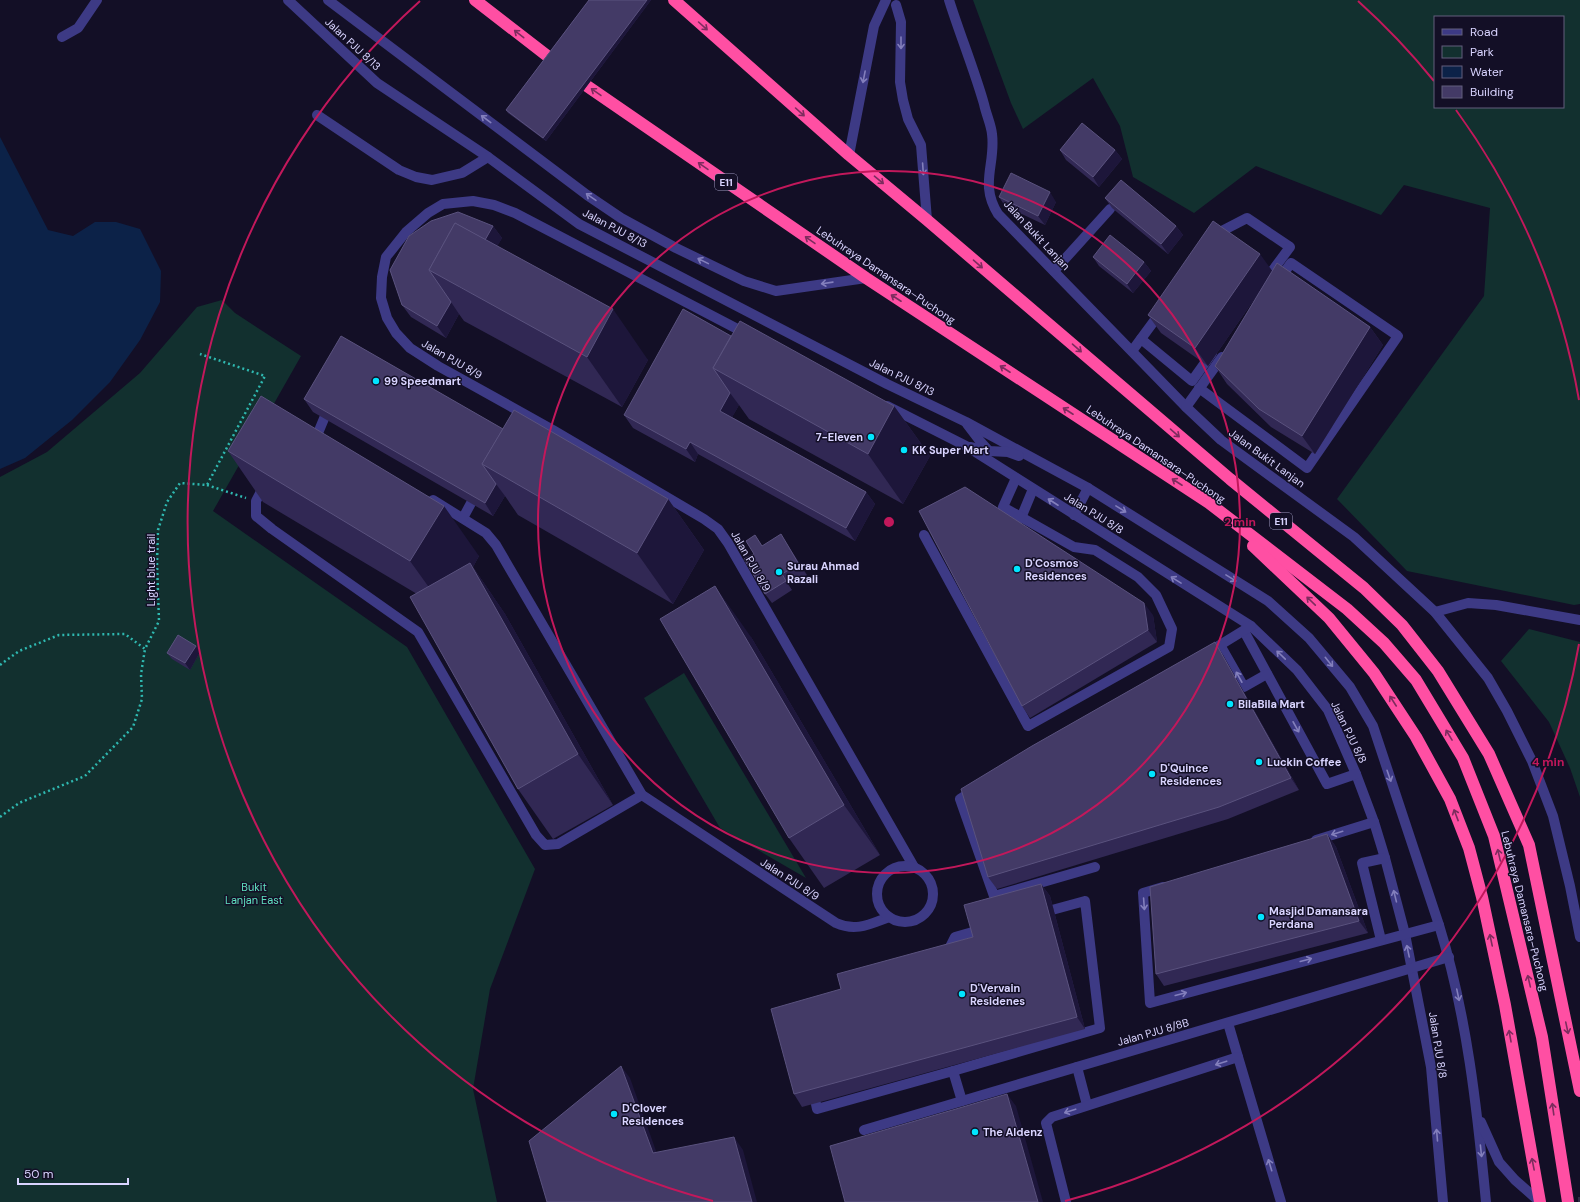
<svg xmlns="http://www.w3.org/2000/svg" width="1580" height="1202" viewBox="0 0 1580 1202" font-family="'DM Sans',sans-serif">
	<rect width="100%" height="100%" fill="#130f26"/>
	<g fill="#12302f" fill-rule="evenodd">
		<path d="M973,0H1580V604L1574,605L1407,571L1337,499L1484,296L1490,208L1404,185L1381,215L1256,166L1194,213L1133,177L1120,126L1093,78L1023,129L1011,103ZM1435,17H1563V107H1435Z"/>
		<path d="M222,300L235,313L301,356L213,511L407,647L535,869L490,989L473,1089L497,1202H0V477L47,452L140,373L197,307Z"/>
		<path d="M1529,629L1580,642V797L1570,768L1549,722L1501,661Z"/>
		<path d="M684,673L806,878L720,828L644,698Z"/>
	</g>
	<path fill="#0c2248" d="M0,137L48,230L73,236L95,222H116L140,229L161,271L160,302L140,340L110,382L72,420L25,458L0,469Z"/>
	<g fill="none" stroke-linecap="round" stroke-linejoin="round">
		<path stroke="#312d47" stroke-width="10" stroke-dasharray="10 5" stroke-linecap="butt" d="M1578,1202H1580"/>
		<g stroke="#2fb8b0" stroke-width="2.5" stroke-dasharray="2 3" stroke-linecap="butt">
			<path d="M207,485L246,498"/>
			<path d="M0,665L19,651L59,635L125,634L145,649L159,621L157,563L158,530L167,502L180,483L207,485L265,376L200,354"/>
			<path d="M0,817L19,803L85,776L133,727L142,699L141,674L145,649"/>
		</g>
		<g stroke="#3d3a85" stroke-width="10">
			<path d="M288,0L377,83L488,157L579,224L887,384L966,422L1088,488L1268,601L1309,638L1350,687L1373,726L1439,925C1467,1015 1477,1108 1486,1202"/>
			<path d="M328,0L587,195L621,218L676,248L744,281L776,291L866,278"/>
			<path d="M949,0C960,35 974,69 984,104C986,114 991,124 992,134C996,164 979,184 998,214L1186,407L1221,440L1354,537L1435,612L1488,678L1507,711L1532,761L1553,816L1570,886L1580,937"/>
			<path d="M896,5L901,22L900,82L903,100L908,119L921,145L927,220"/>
			<path d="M62,37L78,28L97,0"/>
			<path d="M317,115L399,170L416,177L432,180L462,173L488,157"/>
			<path d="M849,155L874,26L886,0"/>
			<path d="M1215,239L1220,232L1247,218L1290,247L1270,274"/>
			<path d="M1054,271L1110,209"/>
			<path d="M747,334L515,213L494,205L473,201L443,204L428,213L406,232L386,257L382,277L381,298L387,318L396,333L410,348L438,366L553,430L704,519L718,529L728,543L914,867"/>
			<path d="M1141,339L1192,381L1212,353"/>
			<path d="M1132,351L1160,313"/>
			<path d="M1199,388L1307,468L1398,336L1291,263L1278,281"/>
			<path d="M887,406L966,446L1251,626L1297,670L1328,710L1356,774L1374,822L1385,858L1405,934L1431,1067L1443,1202"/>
			<path d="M1186,407L1222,357"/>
			<path d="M967,424L980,441L988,450"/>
			<path d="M318,433L328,409L331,408"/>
			<path d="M970,447L989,451L1008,452L1019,456"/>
			<path d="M265,484L256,501V516L272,529L418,632L536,835L545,845L558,844L642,795"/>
			<path d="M433,500L486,533L496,545L642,795L836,923C856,932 870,924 889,917"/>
			<path d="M1074,515L1088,488"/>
			<path d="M463,518L477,492"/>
			<path d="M1021,518L1033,489"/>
			<path d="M924,535L1028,726L1169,647L1172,629L1156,595L1138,577L1095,550L1074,547L1003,507L1016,478"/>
			<path d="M1435,612L1468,603L1496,605L1580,620"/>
			<path d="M1244,631L1327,784L1356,774"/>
			<path d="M1220,645L1244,687L1267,674"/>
			<path d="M1207,653L1251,626"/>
			<path d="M974,790L960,799L994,896L1095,867"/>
			<path d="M1316,840L1374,822"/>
			<circle cx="905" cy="894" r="28"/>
			<path d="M1163,887L1143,893L1150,1003L1439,925"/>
			<path d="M1381,940L1362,863L1385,858"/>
			<path d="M946,955L955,937L983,929"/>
			<path d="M1228,1023L1238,1057"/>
			<path d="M1077,1067L1087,1105"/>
			<path d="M953,1071L1100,1028L1085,901L1041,913"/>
			<path d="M813,1090L817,1109L953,1071L962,1101"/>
			<path d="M1481,1122L1499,1162L1515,1180L1540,1202"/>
			<path d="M864,1130L1449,957"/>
			<path d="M1066,1202L1046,1123L1052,1117L1238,1057L1281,1202"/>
		</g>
		<g stroke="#ff4fa3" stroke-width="12">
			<path d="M475,0L550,58"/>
			<path d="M674,0L849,155L927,220L1230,479L1364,588L1402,625L1438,671L1489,754L1529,845L1580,1091"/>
			<path d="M587,86L866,278L1209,503L1347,609L1384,643L1416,680L1463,758L1494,836L1542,1037L1568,1202"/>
			<path d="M1253,546L1329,618L1374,673L1416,737L1450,799L1469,848L1482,897L1505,1005L1540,1202"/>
		</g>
	</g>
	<g fill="#312854">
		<path d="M589,0H651L546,141L508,113L506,110Z"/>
		<path d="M1060,150H1115L1122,159L1099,187L1066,160Z"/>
		<path d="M999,197L1056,202L1045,225L1005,206Z"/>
		<path d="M1105,198L1176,226L1183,235L1168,254L1112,208Z"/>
		<path d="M493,226L502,238L497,246L648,360L622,407L464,321L459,314L446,338L411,317L402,305L390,270Z"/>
		<path d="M1093,257L1144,262L1151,271L1133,293L1099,266Z"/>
		<path d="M1272,271L1370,327L1383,345L1315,454L1271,427L1227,384L1215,366L1260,291L1208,366L1161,333L1148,315Z"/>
		<path d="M731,336L894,406L930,456L903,504L749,419L739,405L732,417L866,492L875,504L855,541L698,454L695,462L633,428L624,415Z"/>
		<path d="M304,399L503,429L668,499L704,550L673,604L518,515L505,496L493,516L313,412Z"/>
		<path d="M228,451L479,556L473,567L505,614L613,805L553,839L518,789L417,594L263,502Z"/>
		<path d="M787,544L807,575L801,579L799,577L788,584L792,590L772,603L765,594L762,546Z"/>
		<path d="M1153,615L1157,642L1030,718L1022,706Z"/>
		<path d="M751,637L880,855L824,888L789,838Z"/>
		<path d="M196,646L200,652L190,670L172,659L167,653Z"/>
		<path d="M1223,655L1299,790L1228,819L997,889L988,877Z"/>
		<path d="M1327,834L1336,847L1368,933L1164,986L1156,974Z"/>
		<path d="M1041,884L1050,896L1085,1029L802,1107L794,1094L973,937Z"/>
	</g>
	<g fill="#1d163a">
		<path d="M647,0H651L546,141L543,138Z"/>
		<path d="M1115,150L1122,159L1099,187L1093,177Z"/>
		<path d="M1050,192L1056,202L1045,225L1038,216Z"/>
		<path d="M493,226L502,238L471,293L459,287Z"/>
		<path d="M1176,226L1183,235L1168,254L1161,244Z"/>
		<path d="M1260,254L1273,272L1208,366L1195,348Z"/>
		<path d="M1144,262L1151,271L1133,293L1127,284Z"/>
		<path d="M451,302L459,314L446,338L437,326Z"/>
		<path d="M613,309L648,360L622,407L587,357Z"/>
		<path d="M1370,327L1383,345L1315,454L1302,436Z"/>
		<path d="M730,393L739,405L729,423L720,411Z"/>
		<path d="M894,406L930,456L903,504L868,454Z"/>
		<path d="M690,442L698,454L695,462L686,449Z"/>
		<path d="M496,484L505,496L493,516L485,503Z"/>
		<path d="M866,492L875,504L855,541L846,528Z"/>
		<path d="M668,499L704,550L673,604L637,553Z"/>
		<path d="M444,506L479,556L473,567L505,614L613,805L578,754L446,611L410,561Z"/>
		<path d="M781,534L787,544L807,575L800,566Z"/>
		<path d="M715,586L751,637L880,855L844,805Z"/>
		<path d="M1144,603L1153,615L1157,642L1148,630Z"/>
		<path d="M1215,642L1223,655L1299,790L1291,778Z"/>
		<path d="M196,646L200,652L190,670L185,663Z"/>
		<path d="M1327,834L1336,847L1368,933L1359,921Z"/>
		<path d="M1041,884L1050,896L1085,1029L1077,1017Z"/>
		<path d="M621,1066L630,1078L661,1165L653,1153Z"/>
		<path d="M1007,1094L1016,1106L1043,1202H1038Z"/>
		<path d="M734,1137L743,1150L757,1202H752Z"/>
	</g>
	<g fill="#433a66" stroke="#5a527e">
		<path d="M589,0H647L543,138L506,110Z"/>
		<path d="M1082,123L1115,150L1093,177L1060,150Z"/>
		<path d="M1011,173L1050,192L1038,216L999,197Z"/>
		<path d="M1121,180L1176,226L1161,244L1105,198Z"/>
		<path d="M458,212L493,226L485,240L455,223L429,270L451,302L437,326L402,305L390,270L409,236L431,221Z"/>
		<path d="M1213,221L1260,254L1195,348L1148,315Z"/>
		<path d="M455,223L613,309L587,357L429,270Z"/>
		<path d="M1110,235L1144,262L1127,284L1093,257Z"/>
		<path d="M1277,263L1370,327L1302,436L1259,409L1215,366Z"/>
		<path d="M683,309L731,336L713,368L730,393L720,411L866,492L846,528L690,442L686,449L624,415Z"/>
		<path d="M740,321L894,406L868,454L713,368Z"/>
		<path d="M341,336L503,429L482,464L496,484L485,503L304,399Z"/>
		<path d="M261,396L444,506L410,561L228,451Z"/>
		<path d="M514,410L668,499L637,553L482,464Z"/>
		<path d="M965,487L1144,603L1148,630L1022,706L919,511Z"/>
		<path d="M781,534L800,566L794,570L792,568L782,574L786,581L765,594L744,559L754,554L746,541L755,535L762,546Z"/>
		<path d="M470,563L578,754L518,789L410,597Z"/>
		<path d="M715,586L844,805L789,838L660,619Z"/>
		<path d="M178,635L196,646L185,663L167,653Z"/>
		<path d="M1215,642L1291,778L1219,807L988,877L961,789L1032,746Z"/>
		<path d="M1327,834L1359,921L1156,974L1150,887Z"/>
		<path d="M1041,884L1077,1017L794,1094L771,1009L841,989L837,974L973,937L964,905Z"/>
		<path d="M621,1066L653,1153L734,1137L752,1202H547L529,1141Z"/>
		<path d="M1007,1094L1038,1202H845L830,1146Z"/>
	</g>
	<defs><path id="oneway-shaft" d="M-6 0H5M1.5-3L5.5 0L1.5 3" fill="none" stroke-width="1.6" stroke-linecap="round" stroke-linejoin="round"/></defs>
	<g stroke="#7d2c5e">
		<use href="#oneway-shaft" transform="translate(703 26) rotate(42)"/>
		<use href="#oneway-shaft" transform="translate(519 34) rotate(-142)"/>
		<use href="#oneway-shaft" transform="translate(596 92) rotate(-145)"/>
		<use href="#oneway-shaft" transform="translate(800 112) rotate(42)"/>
		<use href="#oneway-shaft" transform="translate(703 166) rotate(-145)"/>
		<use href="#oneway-shaft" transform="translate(879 180) rotate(40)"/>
		<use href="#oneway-shaft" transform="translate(810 240) rotate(-145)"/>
		<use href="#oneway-shaft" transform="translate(978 264) rotate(41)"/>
		<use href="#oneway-shaft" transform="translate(896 298) rotate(-147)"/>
		<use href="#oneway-shaft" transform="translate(1077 348) rotate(41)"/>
		<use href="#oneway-shaft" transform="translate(1005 369) rotate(-147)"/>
		<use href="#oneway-shaft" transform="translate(1068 411) rotate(-147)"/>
		<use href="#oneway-shaft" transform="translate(1175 433) rotate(41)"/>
		<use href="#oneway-shaft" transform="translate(1177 482) rotate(-147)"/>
		<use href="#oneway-shaft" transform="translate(1311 601) rotate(-136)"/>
		<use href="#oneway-shaft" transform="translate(1393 701) rotate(-123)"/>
		<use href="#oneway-shaft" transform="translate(1449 735) rotate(-121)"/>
		<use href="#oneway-shaft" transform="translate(1456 815) rotate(-111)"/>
		<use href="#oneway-shaft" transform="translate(1499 855) rotate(-103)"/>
		<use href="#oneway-shaft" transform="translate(1491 940) rotate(-102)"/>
		<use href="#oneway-shaft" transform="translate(1529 981) rotate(-103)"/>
		<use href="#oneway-shaft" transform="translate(1567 1028) rotate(78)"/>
		<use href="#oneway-shaft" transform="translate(1510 1036) rotate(-100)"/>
		<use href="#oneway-shaft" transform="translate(1553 1109) rotate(-98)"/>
		<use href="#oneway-shaft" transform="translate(1533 1164) rotate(-101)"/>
	</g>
	<g stroke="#837fbc">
		<use href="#oneway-shaft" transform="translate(901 43) rotate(90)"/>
		<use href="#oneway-shaft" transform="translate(864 77) rotate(101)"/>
		<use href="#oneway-shaft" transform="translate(486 119) rotate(-143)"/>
		<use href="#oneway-shaft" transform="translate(923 169) rotate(86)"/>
		<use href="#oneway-shaft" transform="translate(591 197) rotate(-145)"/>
		<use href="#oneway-shaft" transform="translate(703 261) rotate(-154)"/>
		<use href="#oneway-shaft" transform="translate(827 283) rotate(172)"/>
		<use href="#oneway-shaft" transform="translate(1053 502) rotate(-147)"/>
		<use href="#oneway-shaft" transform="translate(1121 509) rotate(32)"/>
		<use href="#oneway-shaft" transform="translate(1231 578) rotate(32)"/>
		<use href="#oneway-shaft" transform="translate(1176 580) rotate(-148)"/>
		<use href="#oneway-shaft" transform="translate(1281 655) rotate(-136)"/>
		<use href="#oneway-shaft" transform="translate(1329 662) rotate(51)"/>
		<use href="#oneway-shaft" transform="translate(1239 677) rotate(-119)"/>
		<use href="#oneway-shaft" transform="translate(1296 727) rotate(61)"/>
		<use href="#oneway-shaft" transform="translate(1389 776) rotate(71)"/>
		<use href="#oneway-shaft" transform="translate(1337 833) rotate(163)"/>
		<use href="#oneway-shaft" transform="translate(1395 896) rotate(-104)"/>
		<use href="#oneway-shaft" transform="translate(1144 904) rotate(86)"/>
		<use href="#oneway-shaft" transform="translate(1408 951) rotate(-102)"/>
		<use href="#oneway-shaft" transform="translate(1306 960) rotate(-15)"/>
		<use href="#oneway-shaft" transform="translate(1181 994) rotate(-15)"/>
		<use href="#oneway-shaft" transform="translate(1458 995) rotate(78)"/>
		<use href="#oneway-shaft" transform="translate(1221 1063) rotate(162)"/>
		<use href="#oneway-shaft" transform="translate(1070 1111) rotate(162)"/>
		<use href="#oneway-shaft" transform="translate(1437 1135) rotate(-95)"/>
		<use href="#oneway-shaft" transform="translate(1481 1151) rotate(84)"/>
		<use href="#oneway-shaft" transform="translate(1270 1165) rotate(-107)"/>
	</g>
	<g fill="none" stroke="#c2185b" stroke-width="2">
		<circle cx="889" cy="522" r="351"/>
		<path d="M1579 644A701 701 0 0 1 1065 1201M713 1201A701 701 0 0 1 420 1M1358 1A701 701 0 0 1 1434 81M1456 110A701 701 0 0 1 1579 400"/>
	</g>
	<g fill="#00e5ff" stroke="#130f26" stroke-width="1.5">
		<circle cx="376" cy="381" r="4"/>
		<circle cx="871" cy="437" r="4"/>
		<circle cx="904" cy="450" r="4"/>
		<circle cx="1017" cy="569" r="4"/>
		<circle cx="779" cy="572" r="4"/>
		<circle cx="1230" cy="704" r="4"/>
		<circle cx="1259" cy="762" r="4"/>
		<circle cx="1152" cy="774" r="4"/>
		<circle cx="1261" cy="917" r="4"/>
		<circle cx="962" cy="994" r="4"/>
		<circle cx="614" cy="1114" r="4"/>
		<circle cx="975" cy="1132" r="4"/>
	</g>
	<g text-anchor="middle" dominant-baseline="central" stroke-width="3" stroke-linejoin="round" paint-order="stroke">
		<g fill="#130f26" stroke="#9e99be" stroke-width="1">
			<rect x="715" y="174" width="22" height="16" rx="3"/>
			<rect x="1270" y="513" width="22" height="16" rx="3"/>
		</g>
		<g font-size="10" font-weight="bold" fill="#d9d4ff">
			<text x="726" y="182">E11</text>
			<text x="1281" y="521">E11</text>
		</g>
		<g font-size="11" fill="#d9d4ff" stroke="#130f26">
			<text transform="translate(353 44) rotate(43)">Jalan PJU 8/13</text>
			<text transform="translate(615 228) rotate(28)">Jalan PJU 8/13</text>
			<text transform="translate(1037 235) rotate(47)">Jalan Bukit Lanjan</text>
			<text transform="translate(886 275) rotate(34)">Lebuhraya Damansara–Puchong</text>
			<text transform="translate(452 359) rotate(30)">Jalan PJU 8/9</text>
			<text transform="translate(902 377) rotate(26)">Jalan PJU 8/13</text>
			<text transform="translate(1156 454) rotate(34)">Lebuhraya Damansara–Puchong</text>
			<text transform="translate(1267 458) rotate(36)">Jalan Bukit Lanjan</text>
			<text transform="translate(1094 513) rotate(32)">Jalan PJU 8/8</text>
			<text transform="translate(751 561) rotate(60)">Jalan PJU 8/9</text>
			<text transform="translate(151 570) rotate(-90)">Light blue trail</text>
			<text transform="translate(1349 732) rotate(64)">Jalan PJU 8/8</text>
			<text transform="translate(790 879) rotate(33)">Jalan PJU 8/9</text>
			<text transform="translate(1525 911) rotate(76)">Lebuhraya Damansara–Puchong</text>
			<text transform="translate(1153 1032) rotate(-16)">Jalan PJU 8/8B</text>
			<text transform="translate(1438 1045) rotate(81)">Jalan PJU 8/8</text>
		</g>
		<g font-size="11" font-weight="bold" fill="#d9d4ff" stroke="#130f26" text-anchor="start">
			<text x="384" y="381">99 Speedmart</text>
			<text x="863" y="437" text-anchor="end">7-Eleven</text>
			<text x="912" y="450">KK Super Mart</text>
			<text x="1025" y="563">D'Cosmos<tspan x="1025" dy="13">Residences</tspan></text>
			<text x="787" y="566">Surau Ahmad<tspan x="787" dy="13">Razali</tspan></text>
			<text x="1238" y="704">BilaBila Mart</text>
			<text x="1267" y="762">Luckin Coffee</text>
			<text x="1160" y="768">D'Quince<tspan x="1160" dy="13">Residences</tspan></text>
			<text x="1269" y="911">Masjid Damansara<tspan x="1269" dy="13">Perdana</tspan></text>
			<text x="970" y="988">D'Vervain<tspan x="970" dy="13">Residenes</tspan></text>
			<text x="622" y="1108">D'Clover<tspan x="622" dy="13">Residences</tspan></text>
			<text x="983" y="1132">The Aldenz</text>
		</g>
		<g font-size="11" fill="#5fe0c0" stroke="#130f26">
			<text x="254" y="887">Bukit<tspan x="254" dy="13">Lanjan East</tspan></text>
		</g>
	</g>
	<circle cx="889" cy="522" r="6" fill="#c2185b" stroke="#130f26" stroke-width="2"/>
	<g font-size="12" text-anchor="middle" font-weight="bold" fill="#c2185b" stroke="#130f26" stroke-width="3" stroke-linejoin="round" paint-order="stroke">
		<text x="1240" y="526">2 min</text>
		<text x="1548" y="766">4 min</text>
	</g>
	<rect x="1434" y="16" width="130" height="92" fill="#130f26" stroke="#625e7d"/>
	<rect x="1442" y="29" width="20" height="6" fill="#3d3a85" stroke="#625e7d"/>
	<text x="1470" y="36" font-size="12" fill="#d9d4ff">Road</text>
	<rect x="1442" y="46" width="20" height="12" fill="#12302f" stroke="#625e7d"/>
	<text x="1470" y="56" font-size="12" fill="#d9d4ff">Park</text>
	<rect x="1442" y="66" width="20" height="12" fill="#0c2248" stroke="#625e7d"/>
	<text x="1470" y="76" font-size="12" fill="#d9d4ff">Water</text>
	<rect x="1442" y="86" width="20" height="12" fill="#433a66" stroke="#625e7d"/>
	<text x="1470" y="96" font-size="12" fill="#d9d4ff">Building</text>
	<path d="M18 1178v6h110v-6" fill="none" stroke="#d9d4ff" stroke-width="2"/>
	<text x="24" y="1178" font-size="12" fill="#d9d4ff" stroke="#130f26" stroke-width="3" paint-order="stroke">50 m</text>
</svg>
